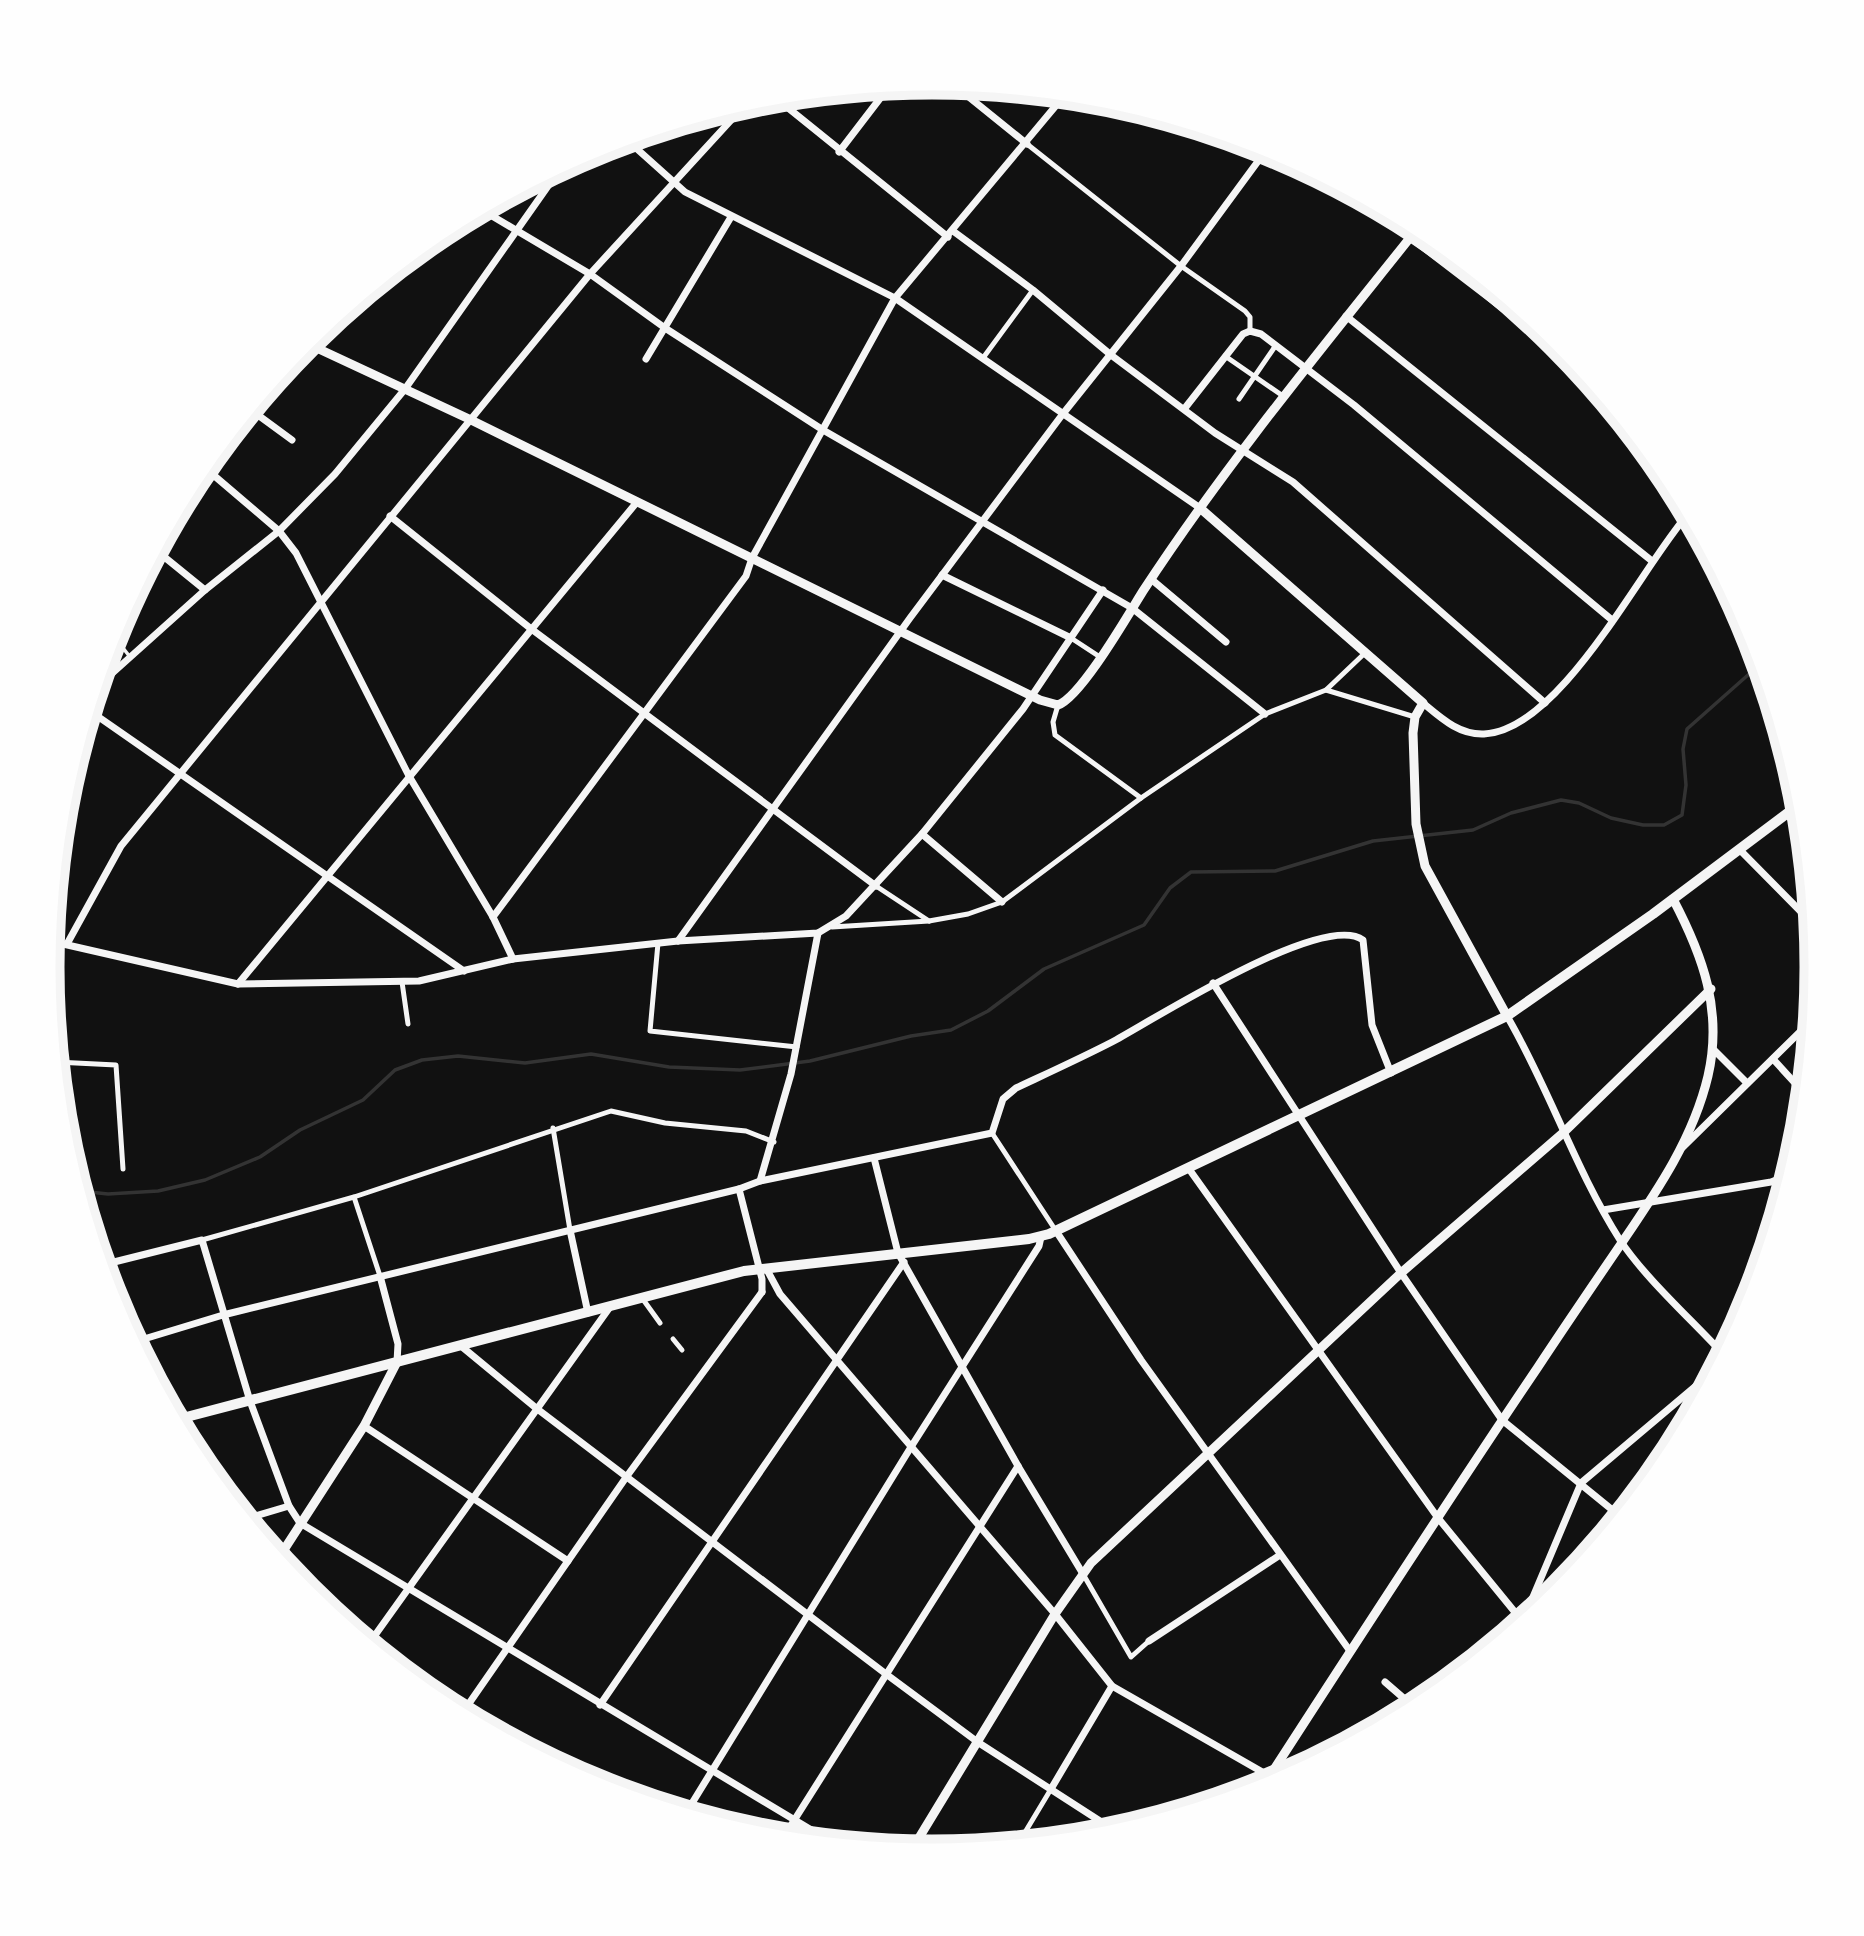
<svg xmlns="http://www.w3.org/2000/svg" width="1864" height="1936" viewBox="0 0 1864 1936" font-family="'Noto Serif',serif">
	<rect width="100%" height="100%" fill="#111"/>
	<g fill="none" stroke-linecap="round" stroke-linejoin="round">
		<path stroke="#333" stroke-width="3.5" d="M80,1191L108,1194L158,1191L205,1180L260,1157L300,1130L363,1100L395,1070L422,1060L458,1056L525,1063L591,1054L669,1067L740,1070L810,1061L911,1036L951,1030L988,1011L1044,969L1144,925L1170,888L1191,872L1275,871L1373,841L1473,830L1511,813L1561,800L1579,803L1611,818L1643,825H1664L1682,815L1686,785L1683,749L1687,729L1757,667L1759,661"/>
		<path stroke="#f5f5f5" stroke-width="3.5" d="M113,635L130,657"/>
		<g stroke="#f5f5f5" stroke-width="5">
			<path d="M1027,144L1181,266L1245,311L1250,317V331"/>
			<path d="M1225,356L1283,396"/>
			<path d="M983,358L1033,290"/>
			<path d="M1239,399L1276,345"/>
			<path d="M1071,638L1100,657"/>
			<path d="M1326,690L1415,717"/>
			<path d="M1058,705L1053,722L1055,735L1141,798"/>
			<path d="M876,886L929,921"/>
			<path d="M832,927L929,921L968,914L1002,902L1141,798L1265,714L1326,690L1366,652"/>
			<path d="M658,943L650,1031L797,1047"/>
			<path d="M402,982L408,1024"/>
			<path d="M56,1062L116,1065L123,1169"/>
			<path d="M553,1128L570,1230"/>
			<path d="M992,1133L1056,1231"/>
			<path d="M354,1197L380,1276"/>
			<path d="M202,1240L354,1197L611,1111L665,1123L746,1131L774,1142"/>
			<path d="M642,1298L660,1323"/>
			<path d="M673,1339L682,1350"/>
			<path d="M1083,1574L1131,1657L1149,1641"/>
			<path d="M1018,1844L1051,1789"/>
		</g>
		<g stroke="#f5f5f5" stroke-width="7">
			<path d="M954,85L1027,144"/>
			<path d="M777,99L948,237"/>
			<path d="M627,140L685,192L895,298L1200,508"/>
			<path d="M839,152L888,88"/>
			<path d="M1356,196L1573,362"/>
			<path d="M482,210L590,274L665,328L823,430L1132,608L1265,714"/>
			<path d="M953,231L1033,290L1111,355L1215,433L1293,482L1545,703"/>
			<path d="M1346,316L1652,561"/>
			<path d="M646,359L731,217"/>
			<path d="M1185,408L1243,334L1250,331L1261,334L1354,405L1612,620"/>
			<path d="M251,410L292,440"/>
			<path d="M204,467L279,531L296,553L409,776L493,917L513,959"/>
			<path d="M390,516L530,628L876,886"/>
			<path d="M157,551L205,590"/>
			<path d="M942,575L1071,638"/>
			<path d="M1151,579L1226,642"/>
			<path d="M98,686L205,590L279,531L335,474L405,389L560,169"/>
			<path d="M1423,703C1441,718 1459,735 1484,734C1561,730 1640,569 1688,514"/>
			<path d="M90,711L464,971"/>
			<path d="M922,834L1002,902"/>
			<path d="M1739,849L1812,923"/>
			<path d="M493,917L746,576L752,558L895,298L1064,96"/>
			<path d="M50,941L238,984L419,981L513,959L678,941L818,933L846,916L922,834L1023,709L1103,590"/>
			<path d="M678,941L910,618L1062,415L1181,266L1267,149"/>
			<path d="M67,944L121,846L590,274L745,105"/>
			<path d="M48,957L52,942"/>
			<path d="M1213,983L1401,1273L1502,1420L1621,1517"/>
			<path d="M238,984L637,502"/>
			<path d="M1507,1016C1549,1088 1575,1169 1620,1240C1645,1278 1692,1320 1724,1355"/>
			<path d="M1712,1048L1747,1083"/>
			<path d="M1773,1059L1804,1093"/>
			<path d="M1683,1147L1812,1020"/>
			<path d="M874,1158L898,1253L1018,1466L1083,1574"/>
			<path d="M1189,1169L1438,1518L1523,1622"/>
			<path d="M760,1181L791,1074L818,933"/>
			<path d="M739,1189L762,1279V1292"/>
			<path d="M1603,1210L1771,1182L1789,1175"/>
			<path d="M570,1230L588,1313"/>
			<path d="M1056,1231L1141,1360L1350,1651"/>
			<path d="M102,1265L202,1240L250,1401L289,1506L300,1523L833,1843"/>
			<path d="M766,1268L780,1294L1055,1614L1112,1686L1278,1781"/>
			<path d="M380,1276L398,1344L397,1362"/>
			<path d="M134,1342L223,1315L739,1189L760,1181L992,1133L1003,1099L1016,1088C1048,1073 1081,1058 1112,1042C1153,1020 1323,911 1363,940L1372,1025L1391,1073"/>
			<path d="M461,1346L536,1408L886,1674L979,1743L1117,1832"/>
			<path d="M364,1426L568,1561"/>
			<path d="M245,1519L289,1506"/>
			<path d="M1522,1623L1581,1483L1716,1369"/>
			<path d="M1149,1641L1280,1555"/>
			<path d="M368,1645L610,1307"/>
			<path d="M1385,1682L1415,1708"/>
			<path d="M600,1705L904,1262"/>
			<path d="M461,1715L627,1476L762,1292"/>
			<path d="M1051,1789L1112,1686"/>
			<path d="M686,1813L911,1447L1039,1246L1041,1237"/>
			<path d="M783,1838L1018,1466"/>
		</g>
		<g stroke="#f5f5f5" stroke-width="9">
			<path d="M306,343L469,419L1040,700L1058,705C1081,697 1128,615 1143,591C1226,464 1323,347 1417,229"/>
			<path d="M1200,508L1423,703L1415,717L1413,733L1416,824L1425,866L1507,1016"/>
			<path d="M278,1559L364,1426L397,1362"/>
			<path d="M1262,1788C1353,1647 1444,1506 1538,1367C1565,1326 1593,1285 1621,1244C1657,1191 1693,1139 1708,1076C1723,1011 1703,956 1673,899"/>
			<path d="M911,1851L1055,1614L1091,1563L1401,1273L1563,1133L1711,989"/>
		</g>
		<path stroke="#f5f5f5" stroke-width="10" d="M175,1420L744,1271L1029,1239L1049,1234L1507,1016L1653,914L1801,803"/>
	</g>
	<path d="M0 0H1864V1936H0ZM60 967a872 872 0 1 1 1744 0a872 872 0 1 1-1744 0Z" fill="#fefefe" fill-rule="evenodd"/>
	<path fill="none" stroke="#f5f5f5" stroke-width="9" d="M60 967a872 872 0 1 1 1744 0a872 872 0 1 1-1744 0Z"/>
</svg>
